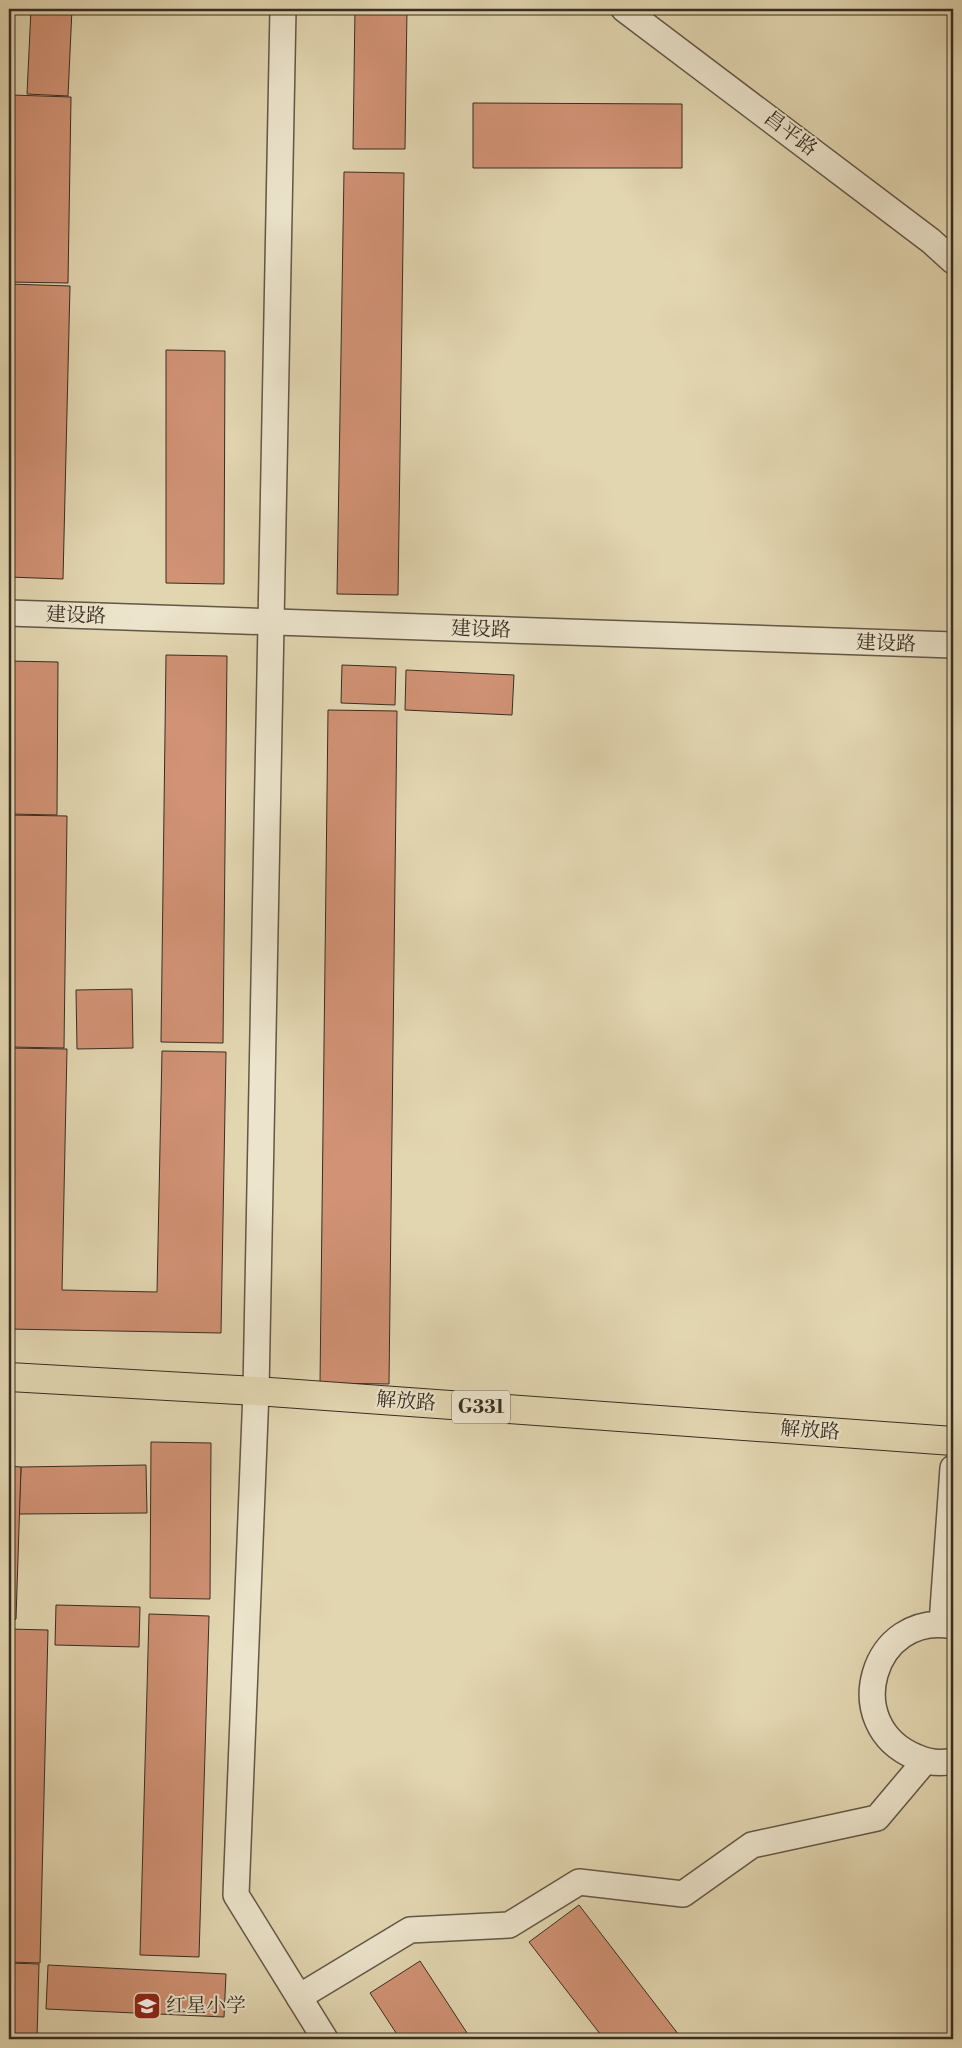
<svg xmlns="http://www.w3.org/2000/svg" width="962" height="2048" viewBox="0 0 962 2048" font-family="'Libre Bodoni','Noto Serif SC',serif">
	<rect width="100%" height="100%" fill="#e2d6b1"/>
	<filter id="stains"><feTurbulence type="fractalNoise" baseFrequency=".004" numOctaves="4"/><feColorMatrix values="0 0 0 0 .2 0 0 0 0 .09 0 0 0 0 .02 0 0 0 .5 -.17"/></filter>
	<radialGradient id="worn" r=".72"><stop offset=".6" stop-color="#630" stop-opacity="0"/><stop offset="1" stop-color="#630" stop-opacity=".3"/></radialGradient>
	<g fill="#d19275" stroke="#372d22">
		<path d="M31,9H72L68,96L27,94Z"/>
		<path d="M355,9H407L405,149H353Z"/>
		<path d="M12,95L71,97L68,283L9,282Z"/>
		<path d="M473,103L682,104V168H473Z"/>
		<path d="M344,172L404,173L398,595L337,594Z"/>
		<path d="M9,284L70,286L63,579L9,577Z"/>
		<path d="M166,350L225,351L224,584L166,583Z"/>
		<path d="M166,655L227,656L223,1043L161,1042Z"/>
		<path d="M9,661L58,662L57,815L9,814Z"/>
		<path d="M342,665L396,667L395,705L341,703Z"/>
		<path d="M406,670L514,675L512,715L405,710Z"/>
		<path d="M328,710L397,711L389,1384L320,1383Z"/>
		<path d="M9,815L67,816L64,1048L9,1047Z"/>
		<path d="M132,989L133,1048L77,1049L76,990Z"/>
		<path d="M9,1048L67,1049L62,1290L157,1292L162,1051L226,1052L221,1333L9,1329Z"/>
		<path d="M151,1442L211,1443L210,1599L150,1598Z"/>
		<path d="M146,1465L147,1513L19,1514L21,1467Z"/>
		<path d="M9,1466L21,1467L16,1619L9,1624Z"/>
		<path d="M56,1605L140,1607L139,1647L55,1645Z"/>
		<path d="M149,1614L209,1616L199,1957L140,1955Z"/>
		<path d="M9,1629L48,1630L40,1963L9,1962Z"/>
		<path d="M579,1905L682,2039H604L529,1942Z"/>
		<path d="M420,1961L471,2039H400L370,1993Z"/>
		<path d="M9,1963L39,1964L37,2039H9Z"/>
		<path d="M48,1965L226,1974L224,2017L46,2009Z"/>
		<path d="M278,2033L282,2039H268Z"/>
	</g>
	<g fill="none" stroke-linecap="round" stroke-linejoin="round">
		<g stroke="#625746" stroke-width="28">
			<g id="minor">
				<path d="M283,9L256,1391L236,1895L325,2039"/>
				<path d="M624,9L931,241L953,261"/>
				<path d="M9,613L953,645"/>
				<path d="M942,1624L953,1468"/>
				<path d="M953,1626C873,1610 838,1725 916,1757C927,1762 941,1764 953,1761"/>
				<path d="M299,1997L410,1930L509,1925L579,1882L683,1894L752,1845L877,1818L925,1761"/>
			</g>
		</g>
		<g stroke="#372d22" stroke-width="30">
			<path id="trunk" d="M9,1377L256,1391L953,1441"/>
		</g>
		<use href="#minor" stroke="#ece4cc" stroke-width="25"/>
		<use href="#trunk" stroke="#e2d6b1" stroke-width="28"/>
	</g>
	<defs>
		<g id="school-square" transform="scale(1.4375)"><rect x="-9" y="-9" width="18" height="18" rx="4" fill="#8f2418" stroke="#ece4cc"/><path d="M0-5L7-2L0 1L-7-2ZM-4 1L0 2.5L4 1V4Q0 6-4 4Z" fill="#fff"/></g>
	</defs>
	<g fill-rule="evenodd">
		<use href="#school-square" x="147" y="2006"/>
	</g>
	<g text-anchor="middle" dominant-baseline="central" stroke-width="4" stroke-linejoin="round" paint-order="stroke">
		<rect fill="#ece4cc" stroke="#6d6455" stroke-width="1" x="452" y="1390.5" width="58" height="33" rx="4"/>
		<g font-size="19" font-weight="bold" fill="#372d22">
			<text x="481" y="1407">G331</text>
		</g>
		<g font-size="20" fill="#372d22" stroke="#ece4cc">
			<text transform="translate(790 134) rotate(37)">昌平路</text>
			<text transform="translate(76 616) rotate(2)">建设路</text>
			<text transform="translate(481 630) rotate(2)">建设路</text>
			<text transform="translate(886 644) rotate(2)">建设路</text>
			<text transform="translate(406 1402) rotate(4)">解放路</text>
			<text transform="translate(810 1431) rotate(4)">解放路</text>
		</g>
		<g font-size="20" fill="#372d22" stroke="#ece4cc" text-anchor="start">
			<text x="166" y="2006">红星小学</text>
		</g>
	</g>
	<rect width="962" height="2048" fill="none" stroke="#e2d6b1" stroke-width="30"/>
	<rect x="10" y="10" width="942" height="2028" fill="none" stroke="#372d22" stroke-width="2.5"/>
	<rect x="15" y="15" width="932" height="2018" fill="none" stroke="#372d22"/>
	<rect width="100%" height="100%" filter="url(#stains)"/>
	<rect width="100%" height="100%" fill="url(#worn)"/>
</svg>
